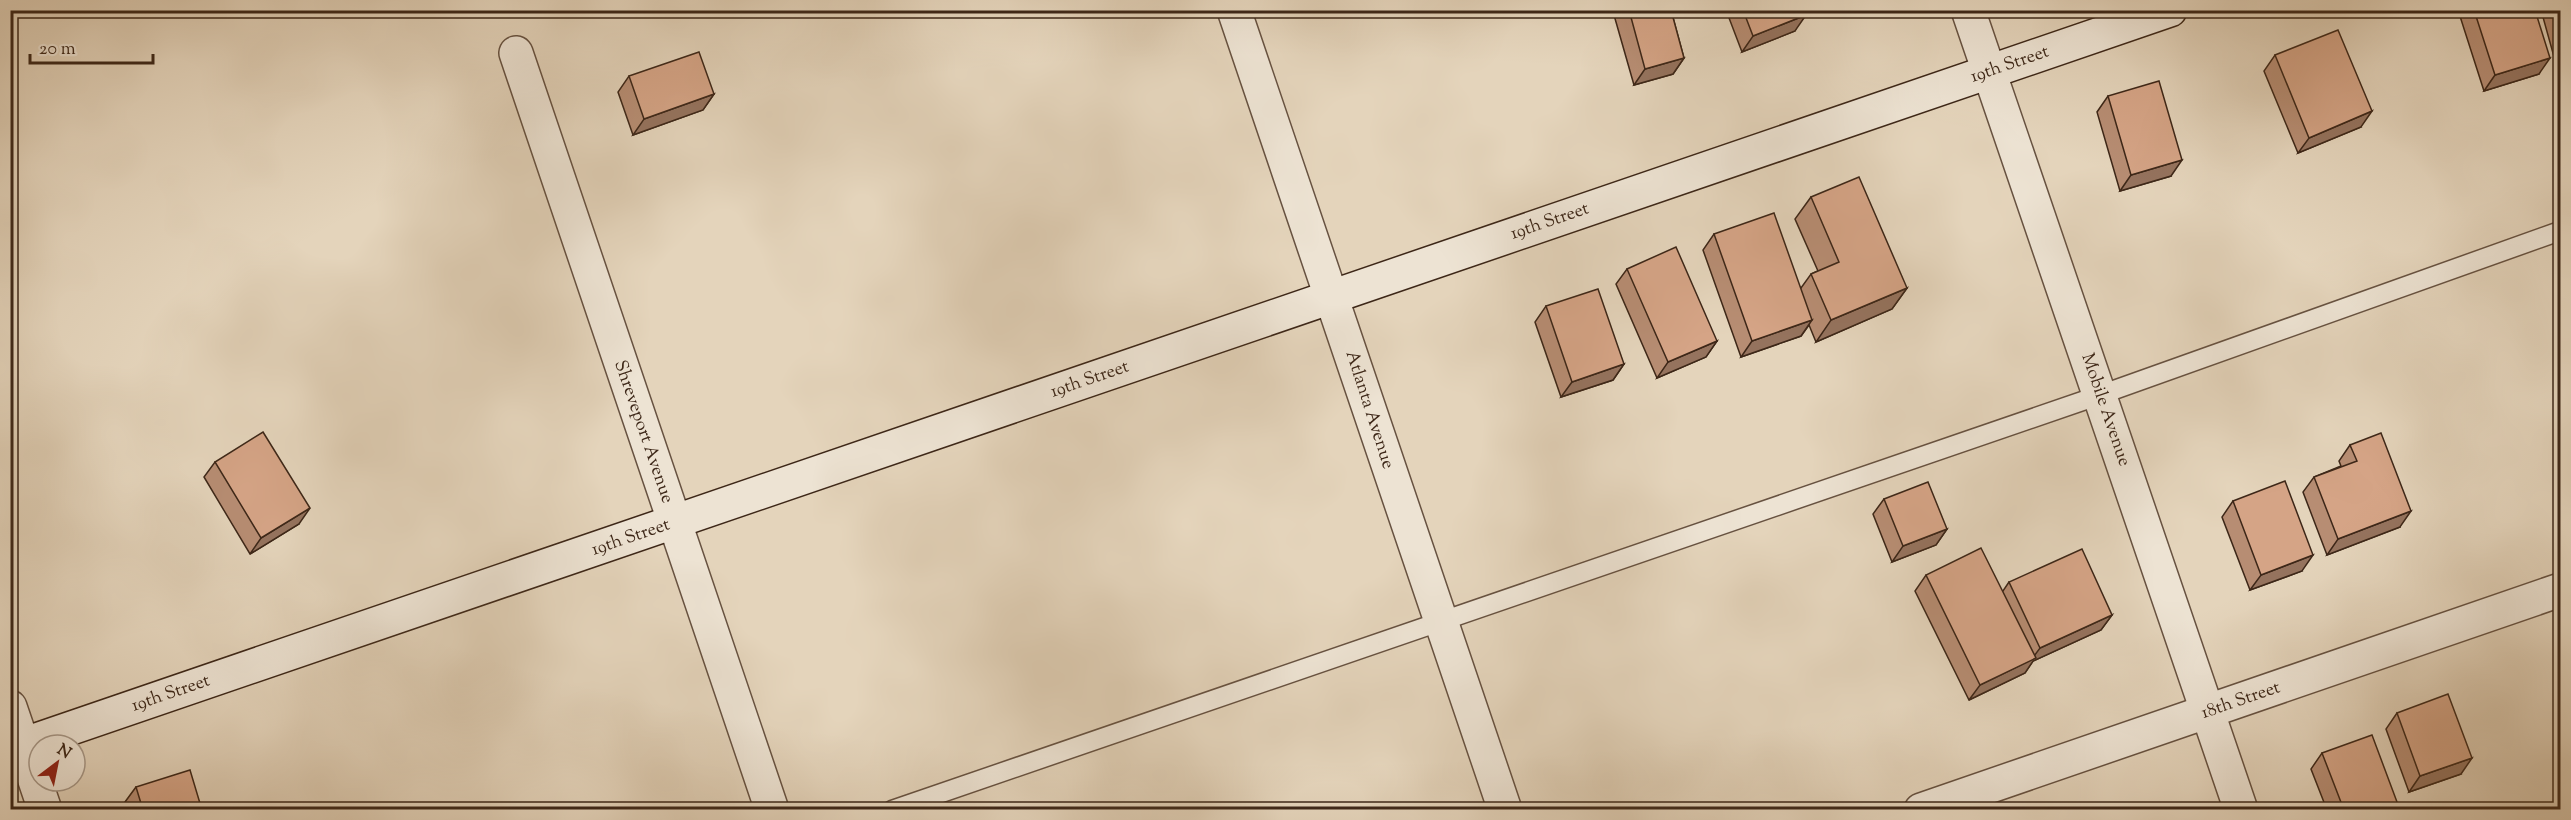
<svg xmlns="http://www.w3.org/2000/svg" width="2571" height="820" viewBox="0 0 2571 820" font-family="'Sorts Mill Goudy',serif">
	<rect width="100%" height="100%" fill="#e4d4bb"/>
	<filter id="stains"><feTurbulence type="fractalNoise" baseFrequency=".00333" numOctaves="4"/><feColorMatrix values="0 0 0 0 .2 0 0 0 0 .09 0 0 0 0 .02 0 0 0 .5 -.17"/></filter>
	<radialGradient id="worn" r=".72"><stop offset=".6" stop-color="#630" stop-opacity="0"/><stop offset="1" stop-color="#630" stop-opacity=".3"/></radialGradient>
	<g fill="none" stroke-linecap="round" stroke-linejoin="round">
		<g stroke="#675241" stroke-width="21">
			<path id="lane" d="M892,810L2100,395L2560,231"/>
		</g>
		<g stroke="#675241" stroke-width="36">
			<g id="street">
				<path d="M1234,10L1505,810"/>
				<path d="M1968,10L2241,810"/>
				<path d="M516,53L772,810"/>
				<path d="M10,707L45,810"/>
				<path d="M1921,810L2560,590"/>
			</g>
		</g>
		<g stroke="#3d2718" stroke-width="36">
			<path id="secondary" d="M10,749L2170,10"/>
		</g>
		<use href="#lane" stroke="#ede3d3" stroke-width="18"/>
		<use href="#street" stroke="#ede3d3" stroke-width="33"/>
		<use href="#secondary" stroke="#ede3d3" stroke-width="33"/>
	</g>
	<g fill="#b78d73" stroke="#3d2718" stroke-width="1.5">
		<path d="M1617,10H1671L1684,58L1673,74L1634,85L1614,15Z"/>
		<path d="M1726,10H1804L1795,31L1742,52Z"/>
		<path d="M2458,10H2535L2539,74L2484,91Z"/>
		<path d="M2541,10H2560V62L2556,64Z"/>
		<path d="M2275,55L2361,127L2298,153L2264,71Z"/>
		<path d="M629,76L714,94L703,110L633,135L618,92Z"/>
		<path d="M2108,96L2171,176L2120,191L2097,112Z"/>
		<path d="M1811,197L1907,288L1892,309L1816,342L1809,325L1801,336L1741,357L1703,250L1714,234L1801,288L1811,274L1818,271L1795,219Z"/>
		<path d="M1627,269L1717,341L1706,357L1657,378L1616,284Z"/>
		<path d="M1546,306L1624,364L1613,380L1561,397L1535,322Z"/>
		<path d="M2350,445L2400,527L2327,555L2303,492L2314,477L2341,466L2339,461Z"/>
		<path d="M215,462L299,524L250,554L204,477Z"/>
		<path d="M1884,499L1947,529L1936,545L1892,562L1873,514Z"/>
		<path d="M2233,501L2302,571L2250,590L2222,517Z"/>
		<path d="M1926,575L2003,591L2009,582L2112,615L2101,630L2033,661L2025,673L1969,700L1915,591Z"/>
		<path d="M2397,713L2461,774L2409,792L2386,729Z"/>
		<path d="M2322,753L2400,810H2327L2311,769Z"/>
		<path d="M136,787L202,810H127L125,802Z"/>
	</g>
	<g fill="#95735e" stroke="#3d2718" stroke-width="1.5">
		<path d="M1806,15L1795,31L1742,52L1753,36Z"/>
		<path d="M2560,57V62L2556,64Z"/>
		<path d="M1684,58L1673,74L1634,85L1645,69Z"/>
		<path d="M2550,58L2539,74L2484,91L2495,75Z"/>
		<path d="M714,94L703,110L633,135L644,119Z"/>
		<path d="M2372,111L2361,127L2298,153L2309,138Z"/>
		<path d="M2182,160L2171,176L2120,191L2131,175Z"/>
		<path d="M1907,288L1892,309L1816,342L1831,320Z"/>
		<path d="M1812,320L1801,336L1741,357L1752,341Z"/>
		<path d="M1717,341L1706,357L1657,378L1668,362Z"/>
		<path d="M1624,364L1613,380L1561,397L1572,382Z"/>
		<path d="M310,508L299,524L250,554L261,538Z"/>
		<path d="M2411,511L2400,527L2327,555L2338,539Z"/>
		<path d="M1947,529L1936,545L1892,562L1903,546Z"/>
		<path d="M2313,555L2302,571L2250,590L2261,575Z"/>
		<path d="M2112,615L2101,630L2033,661L2025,673L1969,700L1980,685L2031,660L2040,648Z"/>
		<path d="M2472,758L2461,774L2409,792L2420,776Z"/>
	</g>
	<g fill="#d5a486" stroke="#3d2718" stroke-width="1.5">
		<path d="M1629,10H1671L1684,58L1645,69Z"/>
		<path d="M1743,10H1804L1806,15L1753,36Z"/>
		<path d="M2474,10H2535L2550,58L2495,75Z"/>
		<path d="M2556,10H2560V25Z"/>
		<path d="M2338,30L2372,111L2309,138L2275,55Z"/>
		<path d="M699,52L714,94L644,119L629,76Z"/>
		<path d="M2159,81L2182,160L2131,175L2108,96Z"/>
		<path d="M1859,177L1907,288L1831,320L1811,274L1839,262L1811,197Z"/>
		<path d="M1774,213L1812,320L1752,341L1714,234Z"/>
		<path d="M1676,247L1717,341L1668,362L1627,269Z"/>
		<path d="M1598,289L1624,364L1572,382L1546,306Z"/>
		<path d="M263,432L310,508L261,538L215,462Z"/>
		<path d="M2381,433L2411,511L2338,539L2314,477L2357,461L2350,445Z"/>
		<path d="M2285,481L2313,555L2261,575L2233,501Z"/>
		<path d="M1928,482L1947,529L1903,546L1884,499Z"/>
		<path d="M1981,548L2036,658L1980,685L1926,575Z"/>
		<path d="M2082,549L2112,615L2040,648L2009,582Z"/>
		<path d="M2448,694L2472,758L2420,776L2397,713Z"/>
		<path d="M2372,735L2400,810H2344L2322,753Z"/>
		<path d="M190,770L202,810H143L136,787Z"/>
	</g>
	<g text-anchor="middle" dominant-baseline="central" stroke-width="4.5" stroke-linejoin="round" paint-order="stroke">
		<g font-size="18" fill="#3d2718" stroke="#ede3d3">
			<text transform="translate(2010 65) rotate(-19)">19th Street</text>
			<text transform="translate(1550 222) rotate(-19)">19th Street</text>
			<text transform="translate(1090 380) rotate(-19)">19th Street</text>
			<text transform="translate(1369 410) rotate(72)">Atlanta Avenue</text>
			<text transform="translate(2105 410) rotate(71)">Mobile Avenue</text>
			<text transform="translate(643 432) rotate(71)">Shreveport Avenue</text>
			<text transform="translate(631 538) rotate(-19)">19th Street</text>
			<text transform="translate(171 694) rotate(-19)">19th Street</text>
			<text transform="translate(2241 701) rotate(-19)">18th Street</text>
		</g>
	</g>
	<rect width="2571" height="820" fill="none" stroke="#e4d4bb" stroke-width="36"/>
	<rect x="12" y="12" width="2547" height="796" fill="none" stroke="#3d2718" stroke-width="3"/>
	<rect x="18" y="18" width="2535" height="784" fill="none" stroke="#3d2718" stroke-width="1.5"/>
	<g transform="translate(57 763) rotate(32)"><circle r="28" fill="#ede3d3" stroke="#a79888" stroke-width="1.5"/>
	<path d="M0-4.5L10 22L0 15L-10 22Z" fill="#8f2418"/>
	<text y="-9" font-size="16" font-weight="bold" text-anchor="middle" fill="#3d2718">N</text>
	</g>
	<path d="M30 54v9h123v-9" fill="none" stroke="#3d2718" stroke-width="3"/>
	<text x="39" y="54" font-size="18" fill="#3d2718" stroke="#ede3d3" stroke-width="4.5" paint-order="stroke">20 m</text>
	<rect width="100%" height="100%" filter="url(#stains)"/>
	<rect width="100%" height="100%" fill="url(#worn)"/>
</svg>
